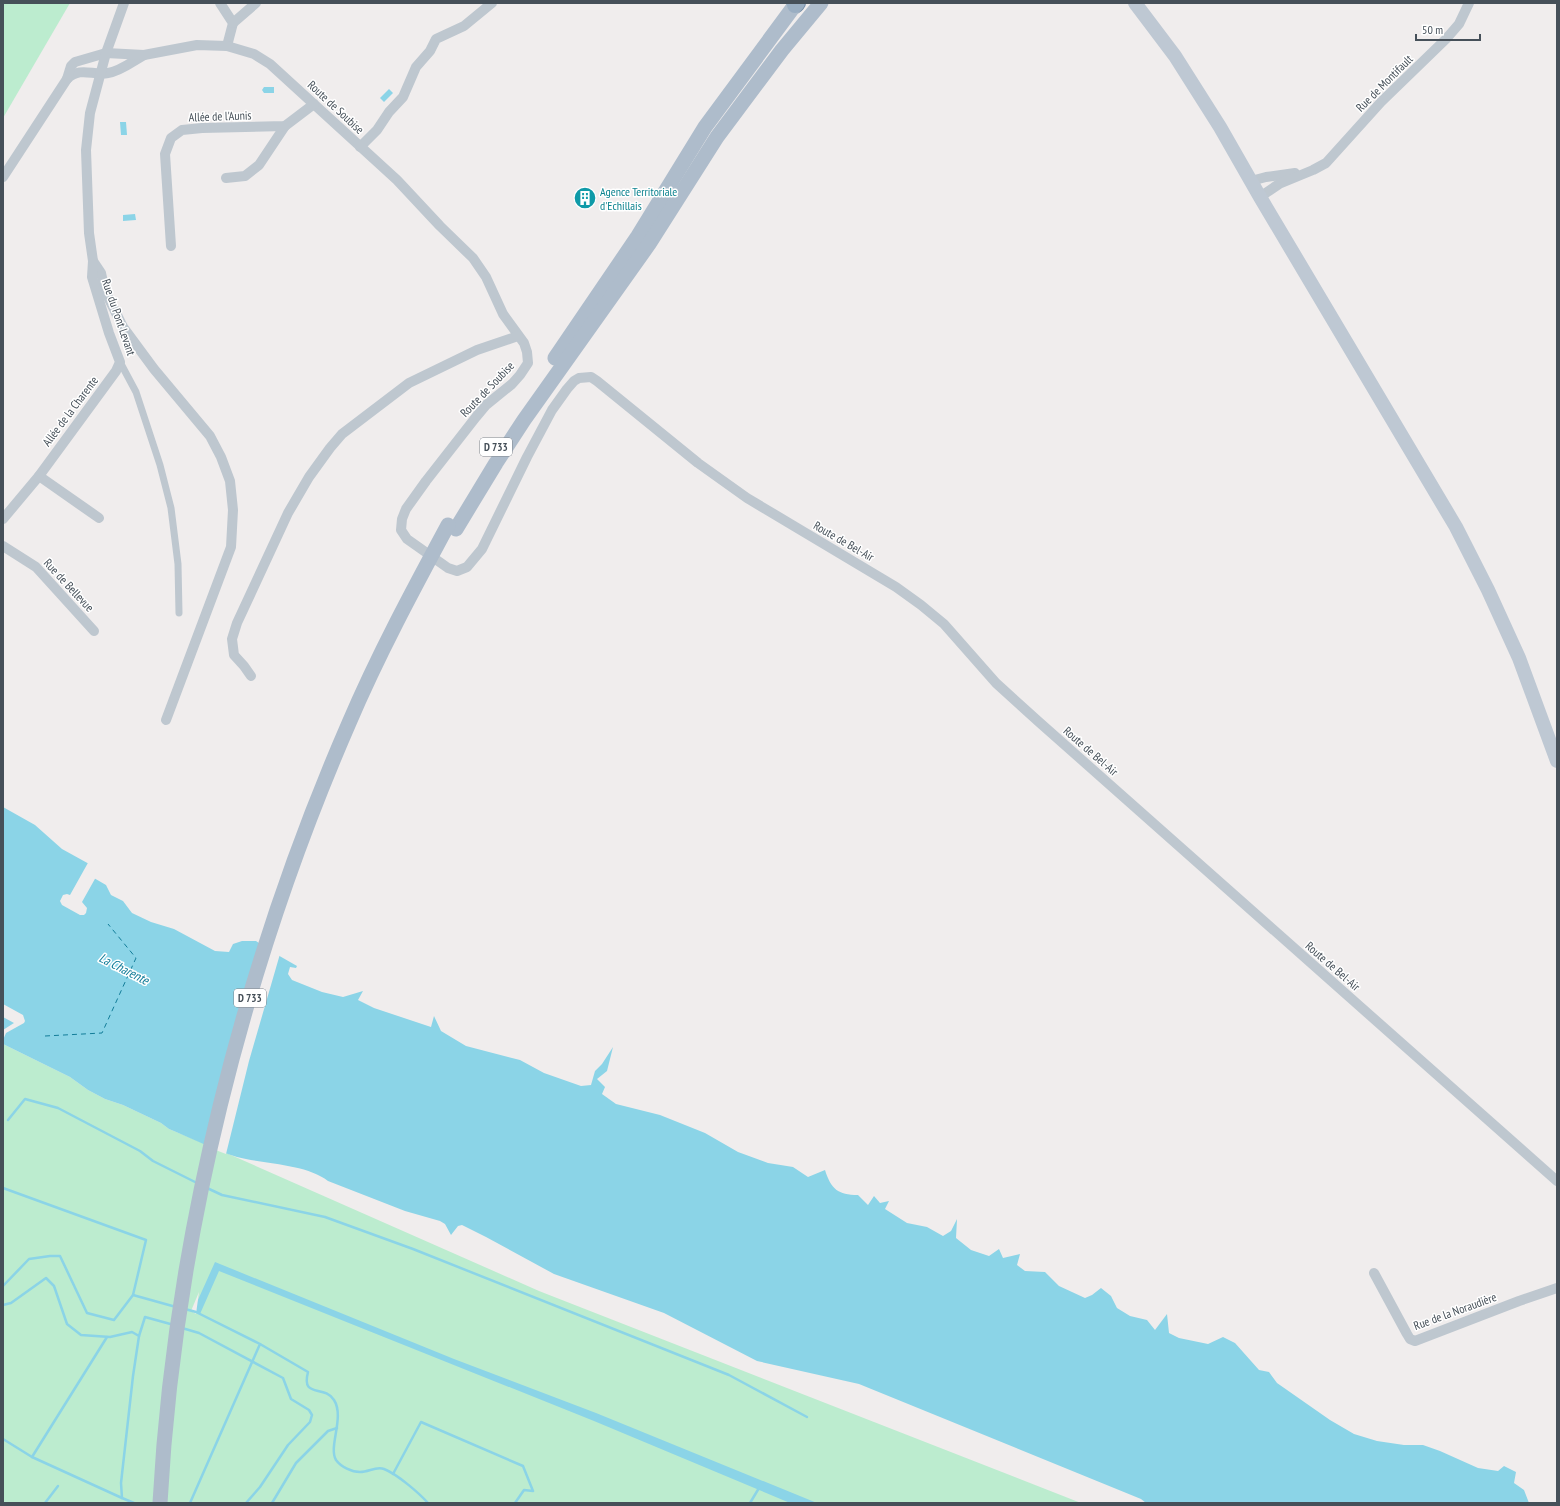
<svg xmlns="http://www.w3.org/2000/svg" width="1560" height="1506" viewBox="0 0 1560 1506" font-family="'PT Sans Narrow',sans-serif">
	<rect width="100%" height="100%" fill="#f0eded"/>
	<g fill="#bceccf">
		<path d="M3,3H70L3,118Z"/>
		<path d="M3,1044L70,1077L88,1090L105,1099L123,1105L161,1123L169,1129L215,1148L539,1291L1081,1503H3Z"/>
	</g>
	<g fill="#8bd4e7">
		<path d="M264,87H274V93H264L262,90Z"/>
		<path d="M389,89L393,93L384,102L380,98Z"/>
		<path d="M120,122H126L127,135H121Z"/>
		<path d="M135,214L136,220L123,221V215Z"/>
		<path d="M3,807L35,825L62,849L91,865L87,874L106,885L111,895L123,901L132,913L151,922L174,929L215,951L229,952L233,944L242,941H256L269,950L297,966L296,968L290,967L288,974L292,980L322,992L343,997L363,991L358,1000L374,1008L431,1027L434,1016L441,1031L466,1046L520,1060L544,1073L581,1086L591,1085L595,1071L602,1064L613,1047L607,1071L597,1079L605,1087L602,1094L616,1104L660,1115L705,1133L738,1152L768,1163L793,1167L808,1177L825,1170C831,1189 838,1195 858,1195L868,1205L874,1196L880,1203L889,1201L885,1209L907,1223L927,1227L943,1236L951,1231L957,1219L956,1238L971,1250L989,1256L999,1249L1003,1258L1020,1254L1017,1265L1025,1271L1045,1272L1059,1286L1085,1298L1092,1295L1101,1288L1111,1296L1117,1308L1130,1316L1147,1320L1155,1330L1167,1314L1169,1333L1179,1338L1208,1344L1223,1337L1235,1343L1259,1370L1269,1372L1277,1383L1330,1420L1354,1434L1377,1441L1404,1445H1423L1440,1451L1478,1468L1498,1471L1504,1466L1516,1472L1514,1483L1524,1490L1529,1503H1146L1141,1499L859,1384L757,1361L664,1313L554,1274L486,1237L462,1225L458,1226L451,1235L445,1224L440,1221L405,1211L328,1181C307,1164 263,1164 237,1157C215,1150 191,1138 169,1129L161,1123L123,1105L105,1099L88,1090L70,1077L3,1044Z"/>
		<path d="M215,1262L454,1359L596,1413L817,1503H790L594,1421L219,1271L200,1314L193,1311Z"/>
	</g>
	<g fill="#f0eded">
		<path d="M89,861L93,865L90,873L96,877L82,902L87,908L86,913L84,915H80L62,905L60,901L63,895L67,894L70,895Z"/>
		<path d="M270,949L280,954L249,1061L226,1154L205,1146Z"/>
		<path d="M3,1004L23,1015L25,1021L24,1023L6,1033L3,1040V1030L14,1023L3,1017Z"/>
		<path d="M199,1292L196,1314L191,1311Z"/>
	</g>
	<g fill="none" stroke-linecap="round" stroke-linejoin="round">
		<g stroke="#8bd4e7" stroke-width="2.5">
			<path d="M8,1120L25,1099L58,1108L140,1151L153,1161L197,1183"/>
			<path d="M3,1188L146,1240L133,1295L114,1320L87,1313L60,1256H50L29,1259L3,1286"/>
			<path d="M207,1188L222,1195L325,1217L413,1249L729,1375L807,1417"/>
			<path d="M133,1295L176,1307"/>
			<path d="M3,1305L11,1303L46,1278L54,1286L67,1324L81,1335L110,1337L132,1332L139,1336L133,1376L121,1483L122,1498L32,1457L3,1439"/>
			<path d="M185,1309L196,1312L260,1344L190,1503"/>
			<path d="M182,1328L199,1333L283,1378L291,1399L309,1410L312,1415L310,1422L288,1445L260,1487L246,1503"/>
			<path d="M139,1336L145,1317L174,1325"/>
			<path d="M260,1344L308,1372C301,1399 324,1384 334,1400C345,1417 328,1447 336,1460C341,1467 352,1472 360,1472C369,1472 376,1466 384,1469C397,1474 419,1493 428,1503"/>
			<path d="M32,1457L107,1337"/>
			<path d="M393,1474L421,1422L523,1466L533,1491L524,1490L515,1503"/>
			<path d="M122,1498L134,1503"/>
			<path d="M45,1503L58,1486"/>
			<path d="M272,1503L296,1463L328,1431L337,1428"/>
			<path d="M750,1503L759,1488"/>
		</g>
		<path stroke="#137d99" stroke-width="1" stroke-dasharray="5 4" stroke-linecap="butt" d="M45,1036L102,1033L136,958L108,924"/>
		<g stroke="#728ba6" stroke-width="18">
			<path id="trunk" d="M795,5L797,3"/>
		</g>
		<path stroke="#bec7cf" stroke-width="7" d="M120,362L136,392L160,465L171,508L178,564L179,613"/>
		<g stroke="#bec7cf" stroke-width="10">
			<path d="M220,3L233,23L227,46"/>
			<path d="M233,23L256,3"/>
			<path d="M67,79C81,66 92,76 108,73C121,71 133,61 144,55"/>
			<path d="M360,147L377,130L389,112L403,97L416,67L430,51L436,39L464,26L492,3"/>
			<path d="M3,177L67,79L71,66L75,62L106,53L144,55L197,45L227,46L254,54L270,64L397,180L440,226L473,258L486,277L503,314L524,343L527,352L528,363L520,375L512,384L486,405L476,417L426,481L406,509L402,519L401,530L407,539L448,568L457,571L467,567L482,549L527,457L552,410L567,389L574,381L579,378L591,377L597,381L698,463L747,498L896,587L921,605L944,624L996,683L1039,722L1557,1181"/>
			<path d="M226,178L245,176L259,165L285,126"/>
			<path d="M1251,181L1266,177L1295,173"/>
			<path d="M1260,197L1279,184L1313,170L1326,163L1381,102L1446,39L1459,24L1469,3"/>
			<path d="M171,246L165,154L171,138L182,130L202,128L285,126L314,104"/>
			<path d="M93,261L101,273L105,291L123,327L154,369L210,436L221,457L230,481L233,510L231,547L166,720"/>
			<path d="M39,476L99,518"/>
			<path d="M3,519L39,476L116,371L120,362L109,333L92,277L93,261L89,233L86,150L90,113L106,53L124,3"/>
			<path d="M3,546L36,567L94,631"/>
			<path d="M251,676L244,666L234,655L232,639L237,623L288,513L309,477L330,448L342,434L409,383L477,350L518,336"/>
			<path d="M1374,1273L1407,1334L1410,1339L1415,1341L1519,1301L1557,1288"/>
		</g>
		<path stroke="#bec8d3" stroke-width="14" d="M1135,3L1175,56L1220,127L1260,197L1456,527L1488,590L1519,658L1557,761"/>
		<g stroke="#aebccb" stroke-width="15">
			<path d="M555,358L638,236L705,127L795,5"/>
			<path d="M456,529L496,463L524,420L649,244L717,137L782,50L821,3"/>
		</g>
		<use href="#trunk" stroke="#9aaec2" stroke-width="16"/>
		<path stroke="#aebccb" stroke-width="15" d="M160,1503C174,1240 244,964 349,723C378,655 413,590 448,525"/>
	</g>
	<defs>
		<g id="building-disc" transform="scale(1.15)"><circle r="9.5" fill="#0f9aa8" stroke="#fff"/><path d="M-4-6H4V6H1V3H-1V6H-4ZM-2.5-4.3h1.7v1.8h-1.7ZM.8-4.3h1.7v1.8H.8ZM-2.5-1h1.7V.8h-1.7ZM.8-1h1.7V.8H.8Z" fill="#fff"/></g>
	</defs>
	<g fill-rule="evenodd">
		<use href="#building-disc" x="585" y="198"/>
	</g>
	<g text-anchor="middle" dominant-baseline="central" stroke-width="3" stroke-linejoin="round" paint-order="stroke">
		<g fill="#fff" stroke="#7e848b" stroke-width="1">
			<rect x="480" y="438" width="32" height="18" rx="3"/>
			<rect x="234" y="989" width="32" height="18" rx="3"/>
		</g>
		<g font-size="11" font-weight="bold" fill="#465059">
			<text x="496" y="447">D 733</text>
			<text x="250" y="998">D 733</text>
		</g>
		<g font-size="12" fill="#465059" stroke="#fff">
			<text transform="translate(1384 83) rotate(-45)">Rue de Montifault</text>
			<text transform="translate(336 107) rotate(43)">Route de Soubise</text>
			<text transform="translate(220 116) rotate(-2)">Allée de l'Aunis</text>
			<text transform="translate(119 317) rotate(71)">Rue du Pont Levant</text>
			<text transform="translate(487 389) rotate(-46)">Route de Soubise</text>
			<text transform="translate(70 411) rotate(-53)">Allée de la Charente</text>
			<text transform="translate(844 541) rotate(30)">Route de Bel-Air</text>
			<text transform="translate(69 585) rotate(47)">Rue de Bellevue</text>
			<text transform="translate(1091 751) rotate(41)">Route de Bel-Air</text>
			<text transform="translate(1333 966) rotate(41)">Route de Bel-Air</text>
			<text transform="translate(1455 1311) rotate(-20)">Rue de la Noraudière</text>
		</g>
		<g font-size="12" fill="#0d838f" stroke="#fff" text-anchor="start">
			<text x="600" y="191">Agence Territoriale<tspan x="600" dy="14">d'Echillais</tspan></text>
		</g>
		<g font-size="13" font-style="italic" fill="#137d99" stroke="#fff">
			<text transform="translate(124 969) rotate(27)">La Charente</text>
		</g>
	</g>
	<rect width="1560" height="1506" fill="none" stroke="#465059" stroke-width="8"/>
	<path d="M1416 34v6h64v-6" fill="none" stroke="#465059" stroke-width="2"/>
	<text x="1422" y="34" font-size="12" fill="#465059" stroke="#ffffff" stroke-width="3" paint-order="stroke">50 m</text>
</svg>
